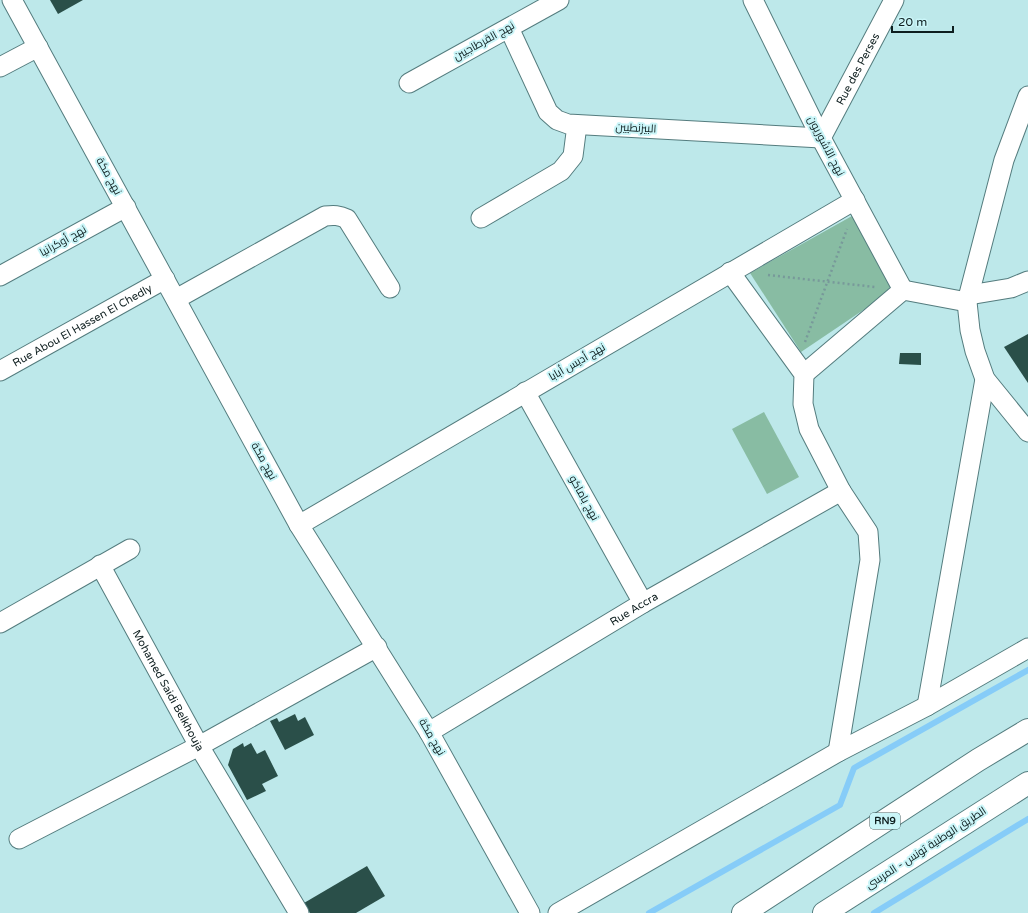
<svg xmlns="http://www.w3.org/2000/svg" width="1028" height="913" viewBox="0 0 1028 913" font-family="'Varela Round',Cairo,sans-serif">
	<rect width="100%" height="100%" fill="#bde8ea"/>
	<g fill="#88bca3">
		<path d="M852,216L893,290L801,352L750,273Z"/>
		<path d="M764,412L799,477L767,494L732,429Z"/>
	</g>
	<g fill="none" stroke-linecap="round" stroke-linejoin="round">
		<g stroke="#86ccf8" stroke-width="6">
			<path d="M649,913L840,805L854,768L1028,670"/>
			<path d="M874,913L1028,819"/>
		</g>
	</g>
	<g fill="#2a4f49">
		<path d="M50,0H83L58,14Z"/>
		<path d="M1028,334V383L1004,347Z"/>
		<path d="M900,353H921V365L899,364Z"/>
		<path d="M295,714L298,721L305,717L314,735L285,750L270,721L277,718L279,722Z"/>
		<path d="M243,743L244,747L251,743L257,754L265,750L278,776L262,784L266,791L247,800L228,765L233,749Z"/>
		<path d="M367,866L385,896L356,913H310L304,903Z"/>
	</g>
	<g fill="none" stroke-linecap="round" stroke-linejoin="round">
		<g stroke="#547c7e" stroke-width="21">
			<g id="street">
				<path d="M12,0L299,525L429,732L530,913"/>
				<path d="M753,0L821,138L903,290"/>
				<path id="s1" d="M509,28L548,112L557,120L568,124L821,138L894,0"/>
				<path d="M0,67L38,47"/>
				<path d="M409,83L559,0"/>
				<path d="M1028,96L1004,160L967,302L970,330L975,351L985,379L1028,432"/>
				<path d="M481,218L561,171L573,156L577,125"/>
				<path d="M730,272L804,374L803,404L809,429L841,491L868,532L870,560L838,752"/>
				<path d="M0,276L126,207"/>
				<path d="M969,295L1011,288L1028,281"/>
				<path d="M176,299L325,216C334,215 339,215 347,219L390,288"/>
				<path id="s2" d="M0,371L165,279"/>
				<path d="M804,374L903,290L967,302"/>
				<path d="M525,392L643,603"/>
				<path d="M299,525L855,200"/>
				<path id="s3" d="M100,565L199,746L299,913"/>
				<path d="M0,623L130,549"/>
				<path d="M927,706L985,379"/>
				<path id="s4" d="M429,732L643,603L841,491"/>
				<path d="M19,839L199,746L377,647"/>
				<path d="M558,913L838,752L927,706L1028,648"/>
			</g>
		</g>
		<g stroke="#547c7e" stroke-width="24">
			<g id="highway">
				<path d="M743,913L978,760L1028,730"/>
				<path d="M824,913L1028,783"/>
			</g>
		</g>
		<g stroke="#78999a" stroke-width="2.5" stroke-dasharray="2 3" stroke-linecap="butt">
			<path d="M768,275L875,287"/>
			<path d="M805,342L847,229"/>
		</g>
		<use href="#street" stroke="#fff" stroke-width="19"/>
		<use href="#highway" stroke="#fff" stroke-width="22"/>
	</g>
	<g text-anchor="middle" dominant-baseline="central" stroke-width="4" stroke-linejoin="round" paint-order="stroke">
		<rect fill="#caf5f8" stroke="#465e60" stroke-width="1" x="870" y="813" width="30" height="16" rx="3"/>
		<g font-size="10" font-weight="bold" fill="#0e1e1f">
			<text x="885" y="821">RN9</text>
		</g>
		<g font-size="11" fill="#0e1e1f" stroke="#caf5f8">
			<text transform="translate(484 41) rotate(-29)">نهج القرطاجيين</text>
			<text stroke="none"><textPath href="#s1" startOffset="448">Rue des Perses</textPath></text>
			<text transform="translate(636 128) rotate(3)">البيزنطيين</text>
			<text transform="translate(826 146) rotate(62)">نهج الآشوريون</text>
			<text transform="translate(109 176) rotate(61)">نهج مكة</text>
			<text transform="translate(63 241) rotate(-29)">نهج أوكرانيا</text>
			<text stroke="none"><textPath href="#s2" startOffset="94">Rue Abou El Hassen El Chedly</textPath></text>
			<text transform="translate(577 362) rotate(-30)">نهج أديس أبابا</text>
			<text transform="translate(264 461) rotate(61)">نهج مكة</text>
			<text transform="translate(584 498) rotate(61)">نهج باماكو</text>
			<text stroke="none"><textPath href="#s4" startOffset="239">Rue Accra</textPath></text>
			<text stroke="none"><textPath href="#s3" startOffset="143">Mohamed Saidi Belkhouja</textPath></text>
			<text transform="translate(432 737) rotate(60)">نهج مكة</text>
			<text transform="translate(926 848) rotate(-33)">الطريق الوطنية تونس - المرسى</text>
		</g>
	</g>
	<path d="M892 26v6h61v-6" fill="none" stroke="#0e1e1f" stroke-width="2"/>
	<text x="898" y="26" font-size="12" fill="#0e1e1f" stroke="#caf5f8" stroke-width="3" paint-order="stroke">20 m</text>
</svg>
